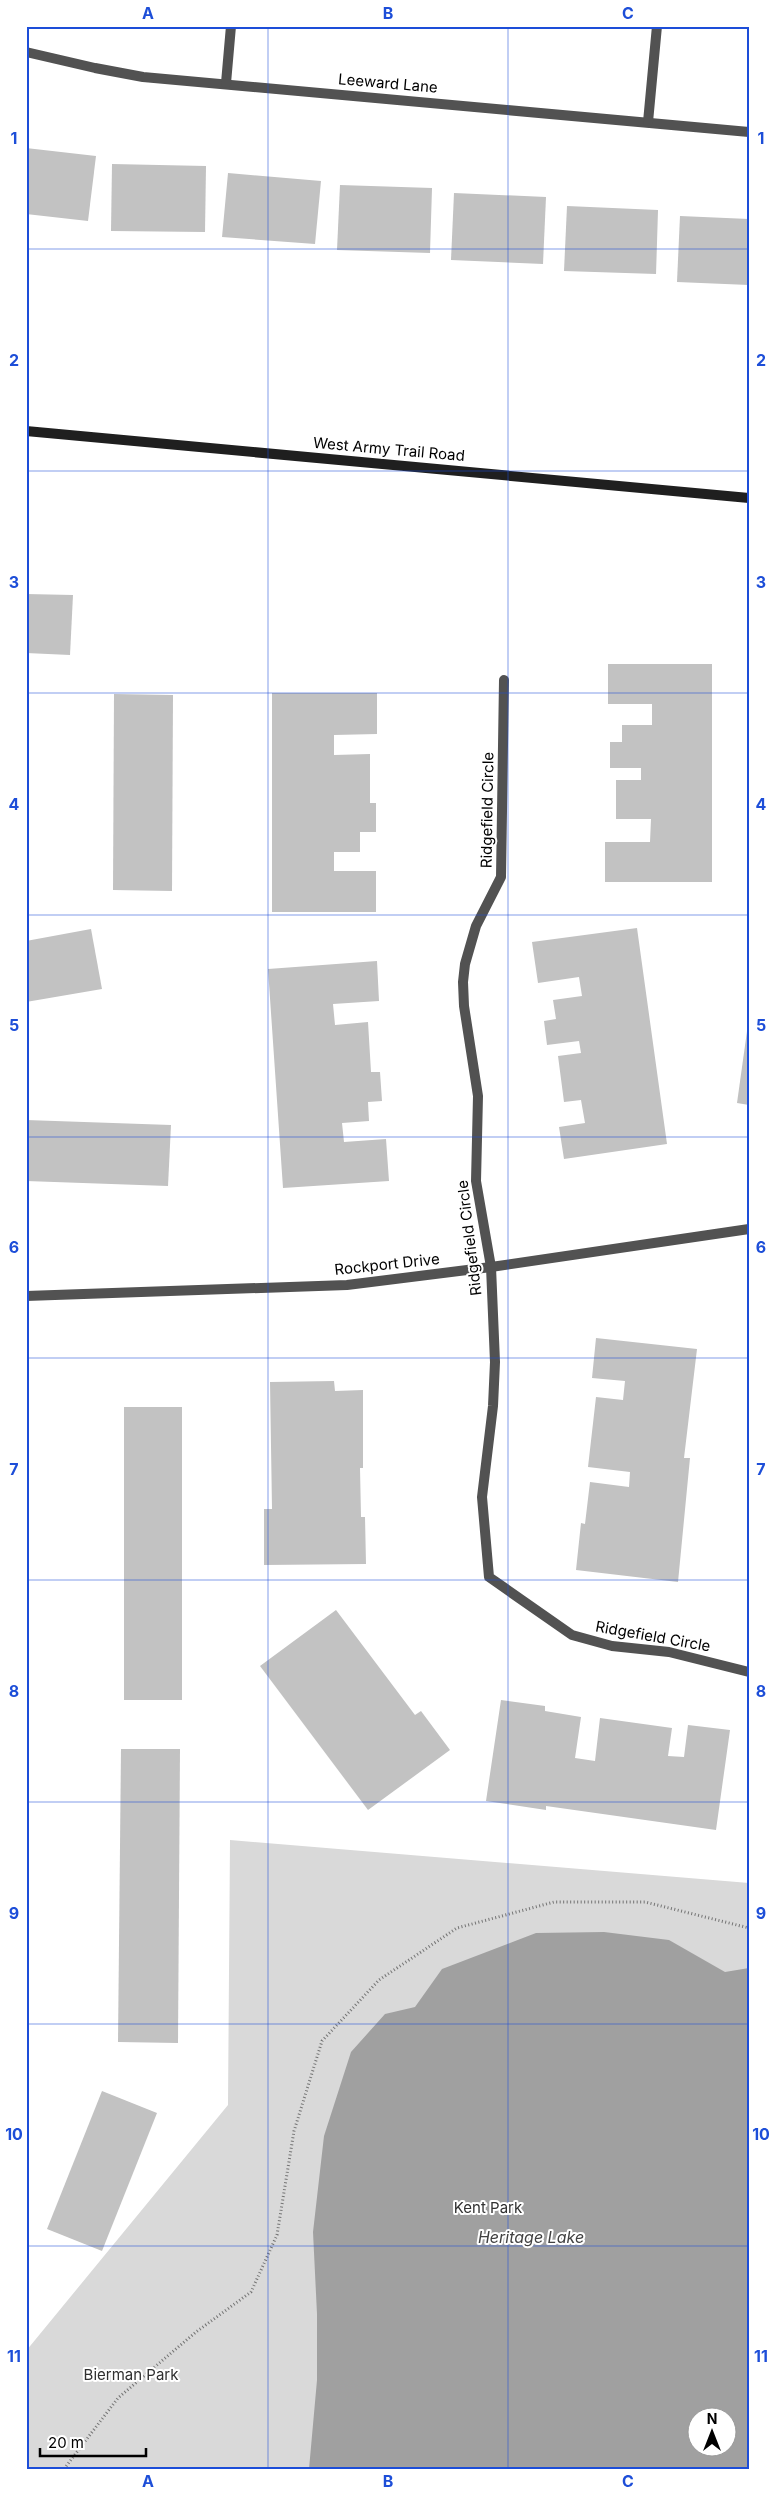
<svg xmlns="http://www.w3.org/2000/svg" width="775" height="2495" viewBox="0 0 775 2495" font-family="Inter,sans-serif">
	<rect width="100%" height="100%" fill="#fff"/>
	<path fill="#d9d9d9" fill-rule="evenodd" d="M230,1840L749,1883V2469H26V2351L228,2105ZM698,2418H728V2448H698Z"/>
	<path fill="#a0a0a0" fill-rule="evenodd" d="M604,1932L669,1940L725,1972L749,1968V2469H309L317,2380V2314L313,2232L324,2136L351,2052L385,2014L415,2007L442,1969L536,1933ZM698,2418H728V2448H698Z"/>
	<g fill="#c2c2c2">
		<path d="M26,148L96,156L88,221L26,214Z"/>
		<path d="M112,164L206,166L205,232L111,231Z"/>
		<path d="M228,173L321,181L315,244L222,237Z"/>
		<path d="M340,185L432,188L430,253L337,250Z"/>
		<path d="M454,193L546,197L543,264L451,260Z"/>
		<path d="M567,206L658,210L656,274L564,271Z"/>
		<path d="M680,216L749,219V285L677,282Z"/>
		<path d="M26,594L73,595L70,655L26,653Z"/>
		<path d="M608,664H712V882H605V842H650L651,819H616V780H641V768H610V742H622V725H652V704H608Z"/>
		<path d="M272,693H377V734L334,735V755L370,754V803H376V832H360V852H334V871H376V912H272Z"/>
		<path d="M114,694L173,695L172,891L113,890Z"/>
		<path d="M637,928L667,1144L564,1159L559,1127L585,1123L581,1100L564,1102L558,1056L581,1053L579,1041L547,1045L544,1021L556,1019L553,1000L582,996L579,977L538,983L532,942Z"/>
		<path d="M91,929L102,989L26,1002V941Z"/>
		<path d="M377,961L379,1001L333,1004L335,1025L368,1022L371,1072H380L382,1101L368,1102L369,1121L342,1123L344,1142L386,1139L389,1181L283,1188L268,969Z"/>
		<path d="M748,1024H749V1105L737,1103Z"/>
		<path d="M26,1120L171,1125L168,1186L26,1181Z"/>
		<path d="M596,1338L697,1349L684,1458H690L678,1582L576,1570L581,1523L585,1524L590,1482L629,1487L630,1472L588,1467L596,1397L623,1400L625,1381L592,1378Z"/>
		<path d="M334,1381L335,1391L363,1390V1468H360L361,1517H365L366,1564L264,1565V1509H272L270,1382Z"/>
		<rect x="124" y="1407" width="58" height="293"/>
		<path d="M336,1610L415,1715L421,1711L450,1750L368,1810L260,1666Z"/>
		<path d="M501,1700L545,1706V1711L581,1717L575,1758L595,1761L600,1718L672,1728L668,1756L684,1757L688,1725L730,1730L716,1830L546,1806V1810L486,1801Z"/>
		<path d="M121,1749H180L178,2043L118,2042Z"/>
		<path d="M102,2091L157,2113L102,2251L47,2229Z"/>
	</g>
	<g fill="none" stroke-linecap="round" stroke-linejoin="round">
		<path stroke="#747474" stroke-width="3" stroke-dasharray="1 2.5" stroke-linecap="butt" d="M64,2469L118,2398L196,2332L251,2292L277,2235L294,2131L322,2041L379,1980L457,1928L554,1902H645L749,1928"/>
		<g stroke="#525252" stroke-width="10">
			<path d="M26,52L95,68L143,77L749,132"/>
			<path d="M226,83L231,26"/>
			<path d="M648,122L657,26"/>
			<path d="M504,680L501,877L476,926L465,964L463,982L464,1006L478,1096L476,1181L491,1267L495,1362L493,1406L482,1497L489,1577L572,1635L612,1646L669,1652L749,1672"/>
			<path d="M26,1296L347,1285L491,1267L749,1229"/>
		</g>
		<path stroke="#1f1f1f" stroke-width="10" d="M26,431L749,498"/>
	</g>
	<path fill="none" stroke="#1d4ed8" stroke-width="1" stroke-opacity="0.55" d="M268,26V2469M508,26V2469M26,249H749M26,471H749M26,693H749M26,915H749M26,1137H749M26,1358H749M26,1580H749M26,1802H749M26,2024H749M26,2246H749"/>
	<g text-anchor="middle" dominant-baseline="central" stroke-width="4" stroke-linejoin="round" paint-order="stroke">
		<g font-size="15" fill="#000" stroke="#fff">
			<text transform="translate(388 83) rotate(5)">Leeward Lane</text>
			<text transform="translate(389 449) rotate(5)">West Army Trail Road</text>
			<text transform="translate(487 810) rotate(-89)">Ridgefield Circle</text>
			<text transform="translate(469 1238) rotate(-97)">Ridgefield Circle</text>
			<text transform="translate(387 1264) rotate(-6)">Rockport Drive</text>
			<text transform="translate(653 1636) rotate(10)">Ridgefield Circle</text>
		</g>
		<g font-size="15" fill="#303030" stroke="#fff">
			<text x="488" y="2207">Kent Park</text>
			<text x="131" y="2374">Bierman Park</text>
		</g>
		<g font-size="16" font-style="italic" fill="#414141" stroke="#fff">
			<text x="531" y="2237">Heritage Lake</text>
		</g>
	</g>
	<rect width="775" height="2495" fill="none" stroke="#ffffff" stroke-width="55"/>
	<g transform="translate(712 2432)"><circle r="24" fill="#ffffff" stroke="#999999"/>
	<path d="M0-4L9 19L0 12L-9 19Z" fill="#000000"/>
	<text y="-8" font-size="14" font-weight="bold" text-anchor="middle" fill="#000000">N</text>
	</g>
	<path d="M40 2448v8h106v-8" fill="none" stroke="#000000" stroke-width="2.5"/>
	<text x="48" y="2448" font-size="15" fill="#000000" stroke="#ffffff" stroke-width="4" paint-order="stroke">20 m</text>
	<rect x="28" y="28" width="720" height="2440" fill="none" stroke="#1d4ed8" stroke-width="2"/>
	<g font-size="16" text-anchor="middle" font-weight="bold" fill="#1d4ed8">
		<text x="148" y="19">A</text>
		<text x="388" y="19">B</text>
		<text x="628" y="19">C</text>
		<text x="14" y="144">1</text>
		<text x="761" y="144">1</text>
		<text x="14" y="366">2</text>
		<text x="761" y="366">2</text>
		<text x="14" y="588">3</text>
		<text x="761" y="588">3</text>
		<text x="14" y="810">4</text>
		<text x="761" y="810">4</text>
		<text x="14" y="1031">5</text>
		<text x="761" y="1031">5</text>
		<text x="14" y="1253">6</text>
		<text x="761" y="1253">6</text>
		<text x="14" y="1475">7</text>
		<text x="761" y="1475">7</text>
		<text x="14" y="1697">8</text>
		<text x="761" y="1697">8</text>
		<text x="14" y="1919">9</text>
		<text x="761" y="1919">9</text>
		<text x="14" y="2140">10</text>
		<text x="761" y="2140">10</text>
		<text x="14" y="2362">11</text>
		<text x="761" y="2362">11</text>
		<text x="148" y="2487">A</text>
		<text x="388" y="2487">B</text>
		<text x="628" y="2487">C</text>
	</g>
</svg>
